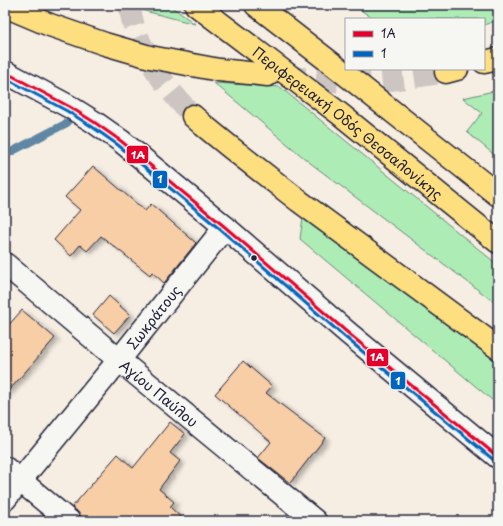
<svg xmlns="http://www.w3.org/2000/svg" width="503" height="526" viewBox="0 0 503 526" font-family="'Playpen Sans',sans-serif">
	<defs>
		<filter id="shadow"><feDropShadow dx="4.5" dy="2.5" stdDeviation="2" flood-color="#0004"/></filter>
	</defs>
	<rect width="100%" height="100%" fill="#f6eee3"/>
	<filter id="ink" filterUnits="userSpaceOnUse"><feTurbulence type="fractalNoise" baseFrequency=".025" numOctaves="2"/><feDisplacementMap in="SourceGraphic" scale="8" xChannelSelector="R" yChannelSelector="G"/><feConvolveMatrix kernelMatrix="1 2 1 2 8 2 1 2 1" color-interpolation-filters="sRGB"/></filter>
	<g filter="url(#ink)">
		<g fill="#adedb5" stroke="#688878">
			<path d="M122,5H169L195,24Z"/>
			<path d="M353,5H498V20L484,25V19H374Z"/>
			<path d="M214,83L280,87L498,265V305L309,162Z"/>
			<path d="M498,90V158L467,132L482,113L463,98Z"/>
			<path d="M304,210L498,353V405L300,239Z"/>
		</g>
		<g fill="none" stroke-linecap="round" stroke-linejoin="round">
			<path stroke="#5f86a3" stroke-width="8" d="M5,155L67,123"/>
		</g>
		<g fill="#f7cea6" stroke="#22223b" filter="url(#shadow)">
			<path d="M93,166L145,211L151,204L196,243L164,283L152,272L150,275L101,236L87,251L80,245L71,256L54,240L80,210L65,197Z"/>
			<path d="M109,296L130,315L114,333L93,315Z"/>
			<path d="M22,310L55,338L5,395V329Z"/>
			<path d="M243,361L272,386L266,393L325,438L290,483L258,458L271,442L215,394Z"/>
			<path d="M170,422L185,434L170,453L180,461L159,489L174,502L170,507L185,521H81V516L77,511L72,507L118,454L133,468Z"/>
		</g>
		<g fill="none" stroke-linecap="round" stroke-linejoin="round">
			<g stroke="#ccc5c1" stroke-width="22" stroke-dasharray="22 11" stroke-linecap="butt">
				<path d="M129,5C131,13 132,21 135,29C147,63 169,91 193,116"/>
				<path d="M283,76C312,79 341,83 369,82C395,80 421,76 446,72"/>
			</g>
			<g stroke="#22223b" stroke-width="25">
				<g id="street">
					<path id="s1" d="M5,264L119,360L315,521"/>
					<path d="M5,468L69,521"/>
					<path id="s2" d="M5,499L119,360L225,227"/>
				</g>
			</g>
			<g stroke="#22223b" stroke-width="25">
				<path id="secondary" d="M5,72L70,107L94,122L121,141L225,227L348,333L498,457"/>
			</g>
			<g stroke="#22223b" stroke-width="25">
				<g id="highway">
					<path id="s3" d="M196,5L340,114L498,242"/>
					<path d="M256,5L335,66L498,195"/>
					<path d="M5,6L50,25L105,44L150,57L219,70L268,75"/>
					<path d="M484,62L498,59"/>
					<path d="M446,72L457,69"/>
					<path d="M193,116L203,125L230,147L299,201L498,348"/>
				</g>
			</g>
			<use href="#street" stroke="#f6f6f2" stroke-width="22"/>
			<use href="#secondary" stroke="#f6f6f2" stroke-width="22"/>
			<use href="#highway" stroke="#fedf80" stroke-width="22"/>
			<g stroke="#f6f6f2" stroke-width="6">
				<path id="bus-1" d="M5,72L70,107L94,122L121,141L225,227L348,333L498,457"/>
			</g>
			<g stroke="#f6f6f2" stroke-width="6">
				<path id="bus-2" d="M5,78L67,111L91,126L118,145L222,231L345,337L495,461"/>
			</g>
			<use href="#bus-1" stroke="#e4002b" stroke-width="3"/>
			<use href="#bus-2" stroke="#0065bd" stroke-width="3"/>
		</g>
	</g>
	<circle fill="#22223b" stroke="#f6f6f2" stroke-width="1.5" cx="254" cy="258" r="3.5"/>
	<g text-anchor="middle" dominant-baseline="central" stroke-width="3" stroke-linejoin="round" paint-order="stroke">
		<g font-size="14" fill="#22223b" stroke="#f6f6f2">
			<text stroke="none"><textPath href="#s3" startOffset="192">Περιφερειακή Οδός Θεσσαλονίκης</textPath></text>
			<text stroke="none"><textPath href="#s2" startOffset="235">Σωκράτους</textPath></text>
			<text stroke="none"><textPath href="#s1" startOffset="201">Αγίου Παύλου</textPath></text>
		</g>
	</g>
	<g stroke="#f6f6f2" stroke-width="1.5">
		<rect x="126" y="145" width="23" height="19" rx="4" fill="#e4002b"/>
		<rect x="152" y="170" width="16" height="19" rx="4" fill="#0065bd"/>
		<rect x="366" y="348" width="23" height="19" rx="4" fill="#e4002b"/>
		<rect x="390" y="371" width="16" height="19" rx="4" fill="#0065bd"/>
	</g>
	<g font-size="11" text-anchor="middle" font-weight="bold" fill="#fff">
		<text x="138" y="159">1Α</text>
		<text x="160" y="183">1</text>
		<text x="377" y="361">1Α</text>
		<text x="398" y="385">1</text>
	</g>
	<rect width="503" height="526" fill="none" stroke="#f6f6f2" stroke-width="20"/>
	<rect x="10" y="10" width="483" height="506" fill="none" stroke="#22223b" stroke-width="1.5" filter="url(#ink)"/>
	<rect x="345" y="18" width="140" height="52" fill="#f6f6f2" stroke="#a1a1a9"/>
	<rect x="353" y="31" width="20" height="6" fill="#e4002b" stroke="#a1a1a9"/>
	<text x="381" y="38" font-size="12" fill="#22223b">1Α</text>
	<rect x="353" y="51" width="20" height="6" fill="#0065bd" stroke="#a1a1a9"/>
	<text x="381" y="58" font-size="12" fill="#22223b">1</text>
</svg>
